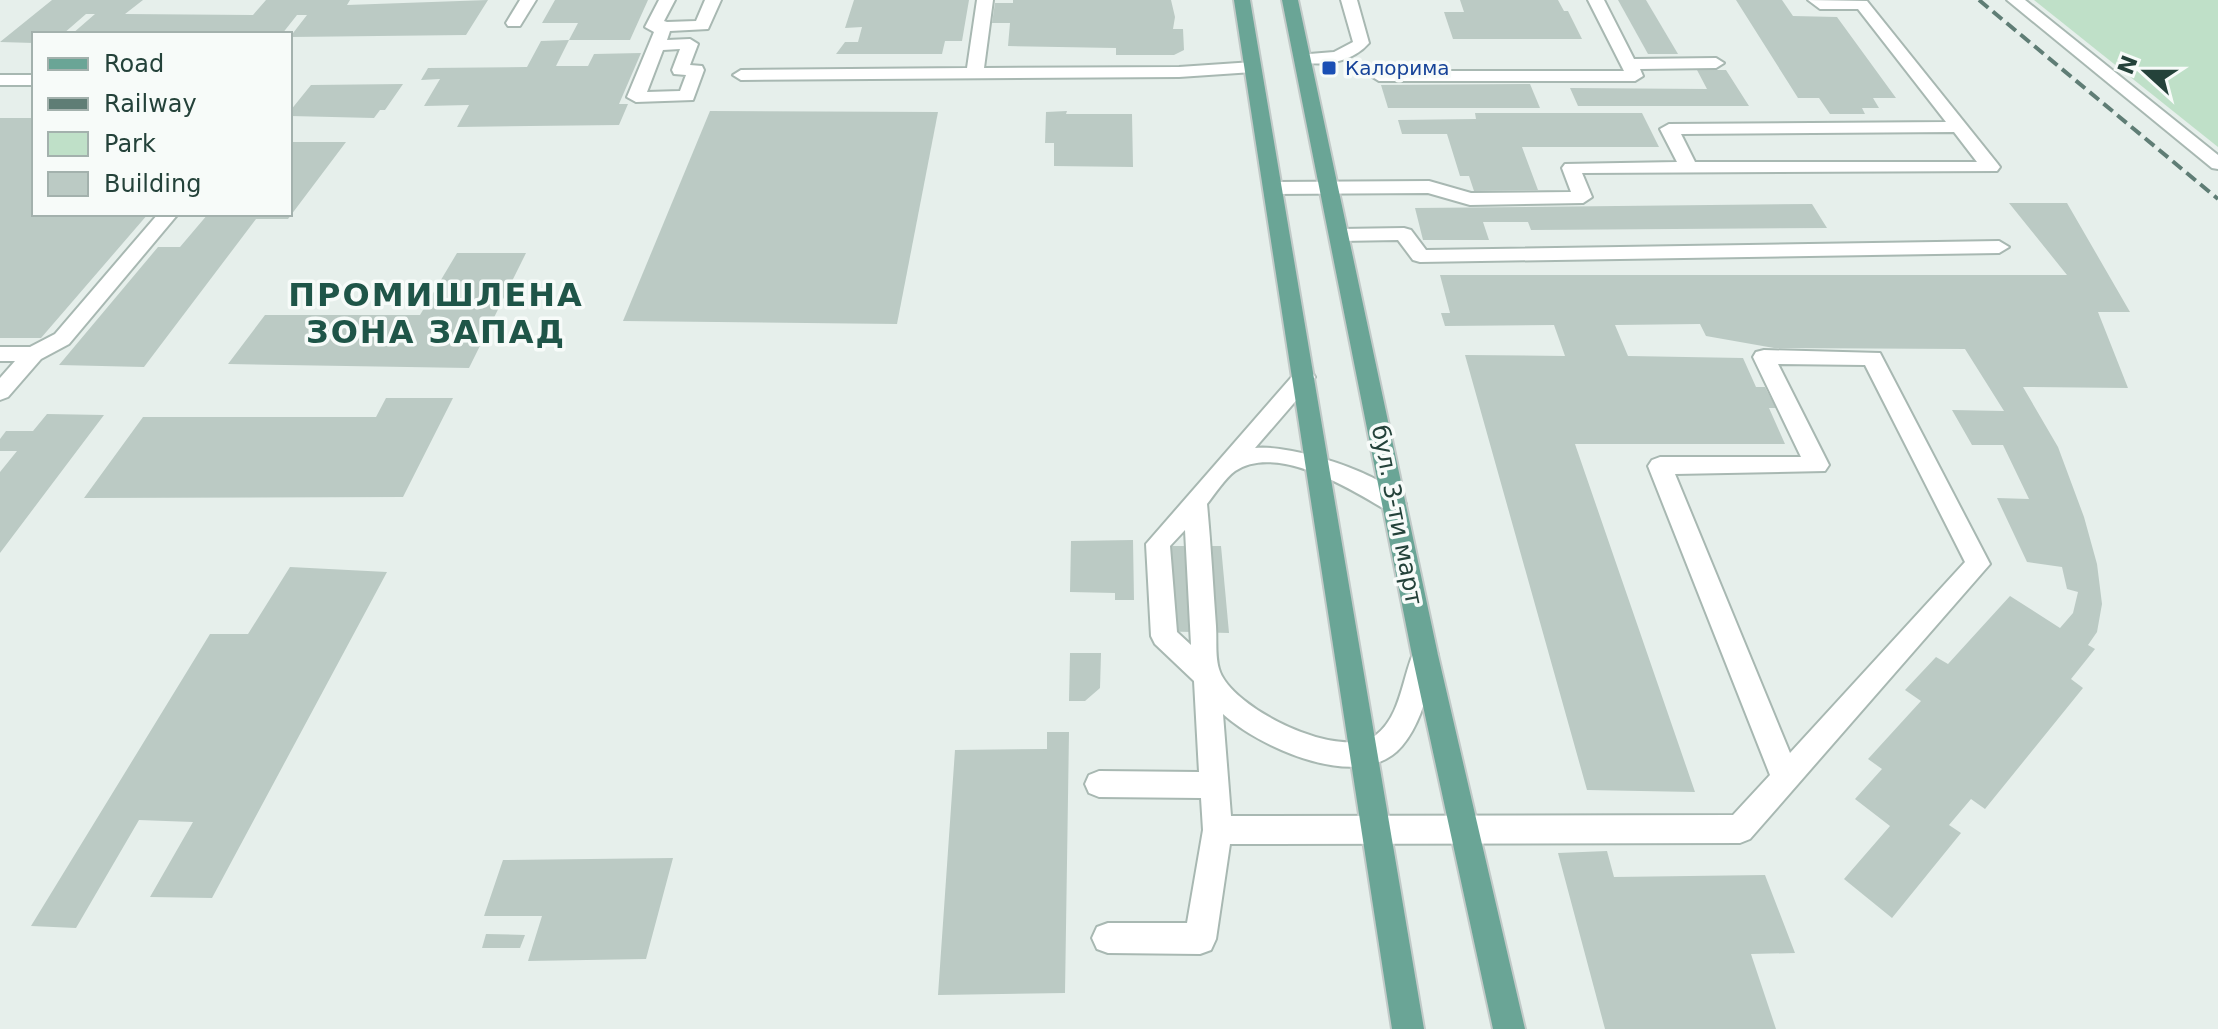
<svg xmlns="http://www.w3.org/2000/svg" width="2218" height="1029" viewBox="0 0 2218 1029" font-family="'DejaVu Sans',sans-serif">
	<rect width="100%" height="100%" fill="#e6efeb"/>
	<path fill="#bfe0c8" d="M2034,0H2218V147Z"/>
	<g fill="#bbcac4">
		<path d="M52,0H143L125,14L253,15L266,0H350L347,5L488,0L466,35L290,37L307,15H297L282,34H72L95,14H86L63,34H34V43L0,42Z"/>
		<path d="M555,0H648L630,40H569L578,23H542Z"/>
		<path d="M854,0H969L962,41H945L942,54H836L845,42H858L862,27L845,28Z"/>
		<path d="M1013,0H1171L1175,17L1173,29H1183L1184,50L1174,55H1116V48L1008,46L1010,23H992L995,3H1013Z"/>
		<path d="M1460,0H1558L1564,11H1568L1582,39H1453L1444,12H1464Z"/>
		<path d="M1618,0H1646L1678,54H1648Z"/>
		<path d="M1736,0H1782L1793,16L1837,17L1896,98H1873L1879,108H1862L1865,114H1830L1819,98H1798Z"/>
		<path d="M569,40L556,66H588L594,54L641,53L619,104H628L619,125L457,127L469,105L424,106L440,79L421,80L428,68L527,67L541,41Z"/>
		<path d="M1697,70H1726L1749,106H1578L1570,88L1707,89Z"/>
		<path d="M403,84L385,110H380L374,118L290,116V111L311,85Z"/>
		<path d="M1530,84L1540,108H1388L1381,85Z"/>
		<path d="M710,111L938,112L897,324L623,321Z"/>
		<path d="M1067,111L1066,114H1132L1133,167L1054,166V143H1045L1046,112Z"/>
		<path d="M1475,113H1642L1659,147H1522L1538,190L1474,191L1469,176H1460L1447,134H1402L1398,120L1476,119Z"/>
		<path d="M0,118H34V214H148L41,338H0Z"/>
		<path d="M290,142H346L288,219H256L144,367L59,365L158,247H180L208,214H290Z"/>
		<path d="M2009,203H2067L2130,312H2098L2128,388L2023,387L2058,447L2084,517L2097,564L2102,604L2097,632L2088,645L2095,649L2071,679L2083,688L1985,809L1971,799L1949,825L1961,833L1892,918L1844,879L1890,826L1855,799L1882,769L1868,759L1921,701L1905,690L1936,657L1948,664L2010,596L2060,628L2073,613L2078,592L2067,589L2062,567L2027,562L1997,498L2029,499L2003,445H1972L1952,410L2004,411L1965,349L1774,348L1706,336L1700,324L1615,325L1628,356L1743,358L1756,387H1765L1776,408H1769L1785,444H1575L1695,792L1587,790L1465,355L1565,356L1554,325L1445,326L1441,313H1450L1440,275H2067Z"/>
		<path d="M1812,204L1827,228L1531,230L1528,222H1483L1489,240H1423L1415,208Z"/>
		<path d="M457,253H526L469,368L228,364L265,315H420Z"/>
		<path d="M386,398H453L403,497L84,498L143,417H376Z"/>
		<path d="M47,414L104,415L0,553V472L17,451H0V439L6,431H33Z"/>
		<path d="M1133,540L1134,600H1115V593L1070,592L1071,541Z"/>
		<path d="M1158,546H1221L1229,633L1153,631Z"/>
		<path d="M290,567L387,572L212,898L150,897L193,822L139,820L76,928L31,926L210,634H248Z"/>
		<path d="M1070,653H1101L1100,688L1085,701H1069Z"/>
		<path d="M1047,732H1069L1065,993L938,995L955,750L1047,749Z"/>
		<path d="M1607,851L1614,877L1765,875L1795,953L1751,954L1776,1029H1605L1558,853Z"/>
		<path d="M673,858L646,959L528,961L542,916H484L503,860Z"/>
		<path d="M486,934L525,935L520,948H482Z"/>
	</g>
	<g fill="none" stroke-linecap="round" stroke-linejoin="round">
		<g stroke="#a8b8b2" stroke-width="4">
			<g id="minor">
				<path d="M520,0H536L520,26H508L506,23Z"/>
				<path d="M659,0H675L664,21L667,22L696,21L705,0H721L708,29L670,31L667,40L690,39L698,44L690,65L702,66L704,70L693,100L636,102L627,97L654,32L645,27ZM680,49L672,70L674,74L686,75L680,91L647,92L663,50Z"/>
				<path d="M977,0H993L984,68L1179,67L1253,62L1261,67L1253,72L1179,77L741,80L733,75L741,70L967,68Z"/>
				<path d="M1341,0H1357L1369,43C1352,63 1322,67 1297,61L1295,58L1297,55L1334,52L1353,42Z"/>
				<path d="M1588,0H1604L1634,59L1716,58L1724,63L1716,68L1640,69L1643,76L1635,81H1379L1371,76L1379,71H1624Z"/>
				<path d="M1808,0L1867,1L1997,163L2000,167L1997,171L1582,173L1592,197L1583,203L1470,205L1428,193L1273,194L1264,188L1273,182L1429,181L1471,193L1571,192L1562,168L1565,164L1677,162L1660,129L1669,124L1946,122L1858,9H1820ZM1954,132L1977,162H1695L1681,134Z"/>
				<path d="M2007,0H2025L2218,155V169L2212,168Z"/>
				<rect x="0" y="75" width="34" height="10"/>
				<path d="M158,214H178L69,344L41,359L8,397L0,400V378L15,361H0V347H30L55,334Z"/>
				<path d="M1404,228L1411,230L1426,250L1999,241L2009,247L1999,253L1420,262L1413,260L1398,240L1340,241L1330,235L1340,229Z"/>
				<path d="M1764,350L1880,353L1990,564L1750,839L1740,843L1230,844L1216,939L1211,950L1200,954L1108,953L1097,949L1092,938L1097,927L1108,923H1187L1203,830L1201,798L1099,797L1089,793L1085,784L1089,775L1099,771L1199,772L1194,681L1155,644L1151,636L1146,544L1296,372H1312L1315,377L1312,382L1255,448C1289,444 1389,473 1406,504L1402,510L1394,513L1386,510C1351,489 1277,443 1235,471C1225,478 1215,494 1207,504C1211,545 1213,586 1216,626C1217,640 1215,656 1219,669C1230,708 1341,762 1376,735C1402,715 1402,675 1416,647L1425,644L1434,647L1438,655C1429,685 1423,721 1402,746C1362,794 1260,748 1223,714L1231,816L1733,815L1770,775L1648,466L1652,460L1660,457H1801L1753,357L1756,352ZM1778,364L1865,365L1965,562L1790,753L1675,474L1825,471L1829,465ZM1185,530L1191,645L1177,632L1170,546Z"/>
			</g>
		</g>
		<g stroke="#c2cac8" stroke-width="4">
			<g id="major">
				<path d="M1234,0H1250L1424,1029H1392Z"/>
				<path d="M1282,0H1298L1438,655L1525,1029H1493L1412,655Z"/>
			</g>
		</g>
		<use href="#minor" fill="#fff" fill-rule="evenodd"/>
		<use href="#major" fill="#6aa596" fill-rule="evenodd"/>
		<path stroke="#5f7d75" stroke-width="4" stroke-dasharray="12 6" stroke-linecap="butt" d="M1979,0L2218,199"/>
	</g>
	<rect fill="#1a4fb4" stroke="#f7fbf9" stroke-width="3" x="1321" y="60" width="16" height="16" rx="4"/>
	<g text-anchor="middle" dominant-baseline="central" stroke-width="7" stroke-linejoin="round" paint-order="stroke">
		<g font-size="20" fill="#164399" stroke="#f7fbf9" text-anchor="start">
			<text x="1345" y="68">Калорима</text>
		</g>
		<g font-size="24" fill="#24423a" stroke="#f7fbf9">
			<text transform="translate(1397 515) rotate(79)">бул. 3-ти март</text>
		</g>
		<g font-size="32" font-weight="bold" letter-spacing="2" fill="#1f5548" stroke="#f7fbf9">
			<text x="436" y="295">ПРОМИШЛЕНА<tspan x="436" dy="37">ЗОНА ЗАПАД</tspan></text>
		</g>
	</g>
	<rect x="32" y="32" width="260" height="184" fill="#f7fbf9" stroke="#a3b1ad" stroke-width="2"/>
	<rect x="48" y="58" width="40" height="12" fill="#6aa596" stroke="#a3b1ad" stroke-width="2"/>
	<text x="104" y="72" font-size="24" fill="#24423a">Road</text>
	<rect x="48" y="98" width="40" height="12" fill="#5f7d75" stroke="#a3b1ad" stroke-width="2"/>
	<text x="104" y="112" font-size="24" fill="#24423a">Railway</text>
	<rect x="48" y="132" width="40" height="24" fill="#bfe0c8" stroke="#a3b1ad" stroke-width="2"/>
	<text x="104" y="152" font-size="24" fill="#24423a">Park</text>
	<rect x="48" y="172" width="40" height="24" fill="#bbcac4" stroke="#a3b1ad" stroke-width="2"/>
	<text x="104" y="192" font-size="24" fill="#24423a">Building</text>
	<g transform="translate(2146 72) rotate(291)" stroke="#f7fbf9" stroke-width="6" paint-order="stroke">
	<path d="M0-6L14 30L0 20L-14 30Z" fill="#24423a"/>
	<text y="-12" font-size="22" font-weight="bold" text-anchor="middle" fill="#24423a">N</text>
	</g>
</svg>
